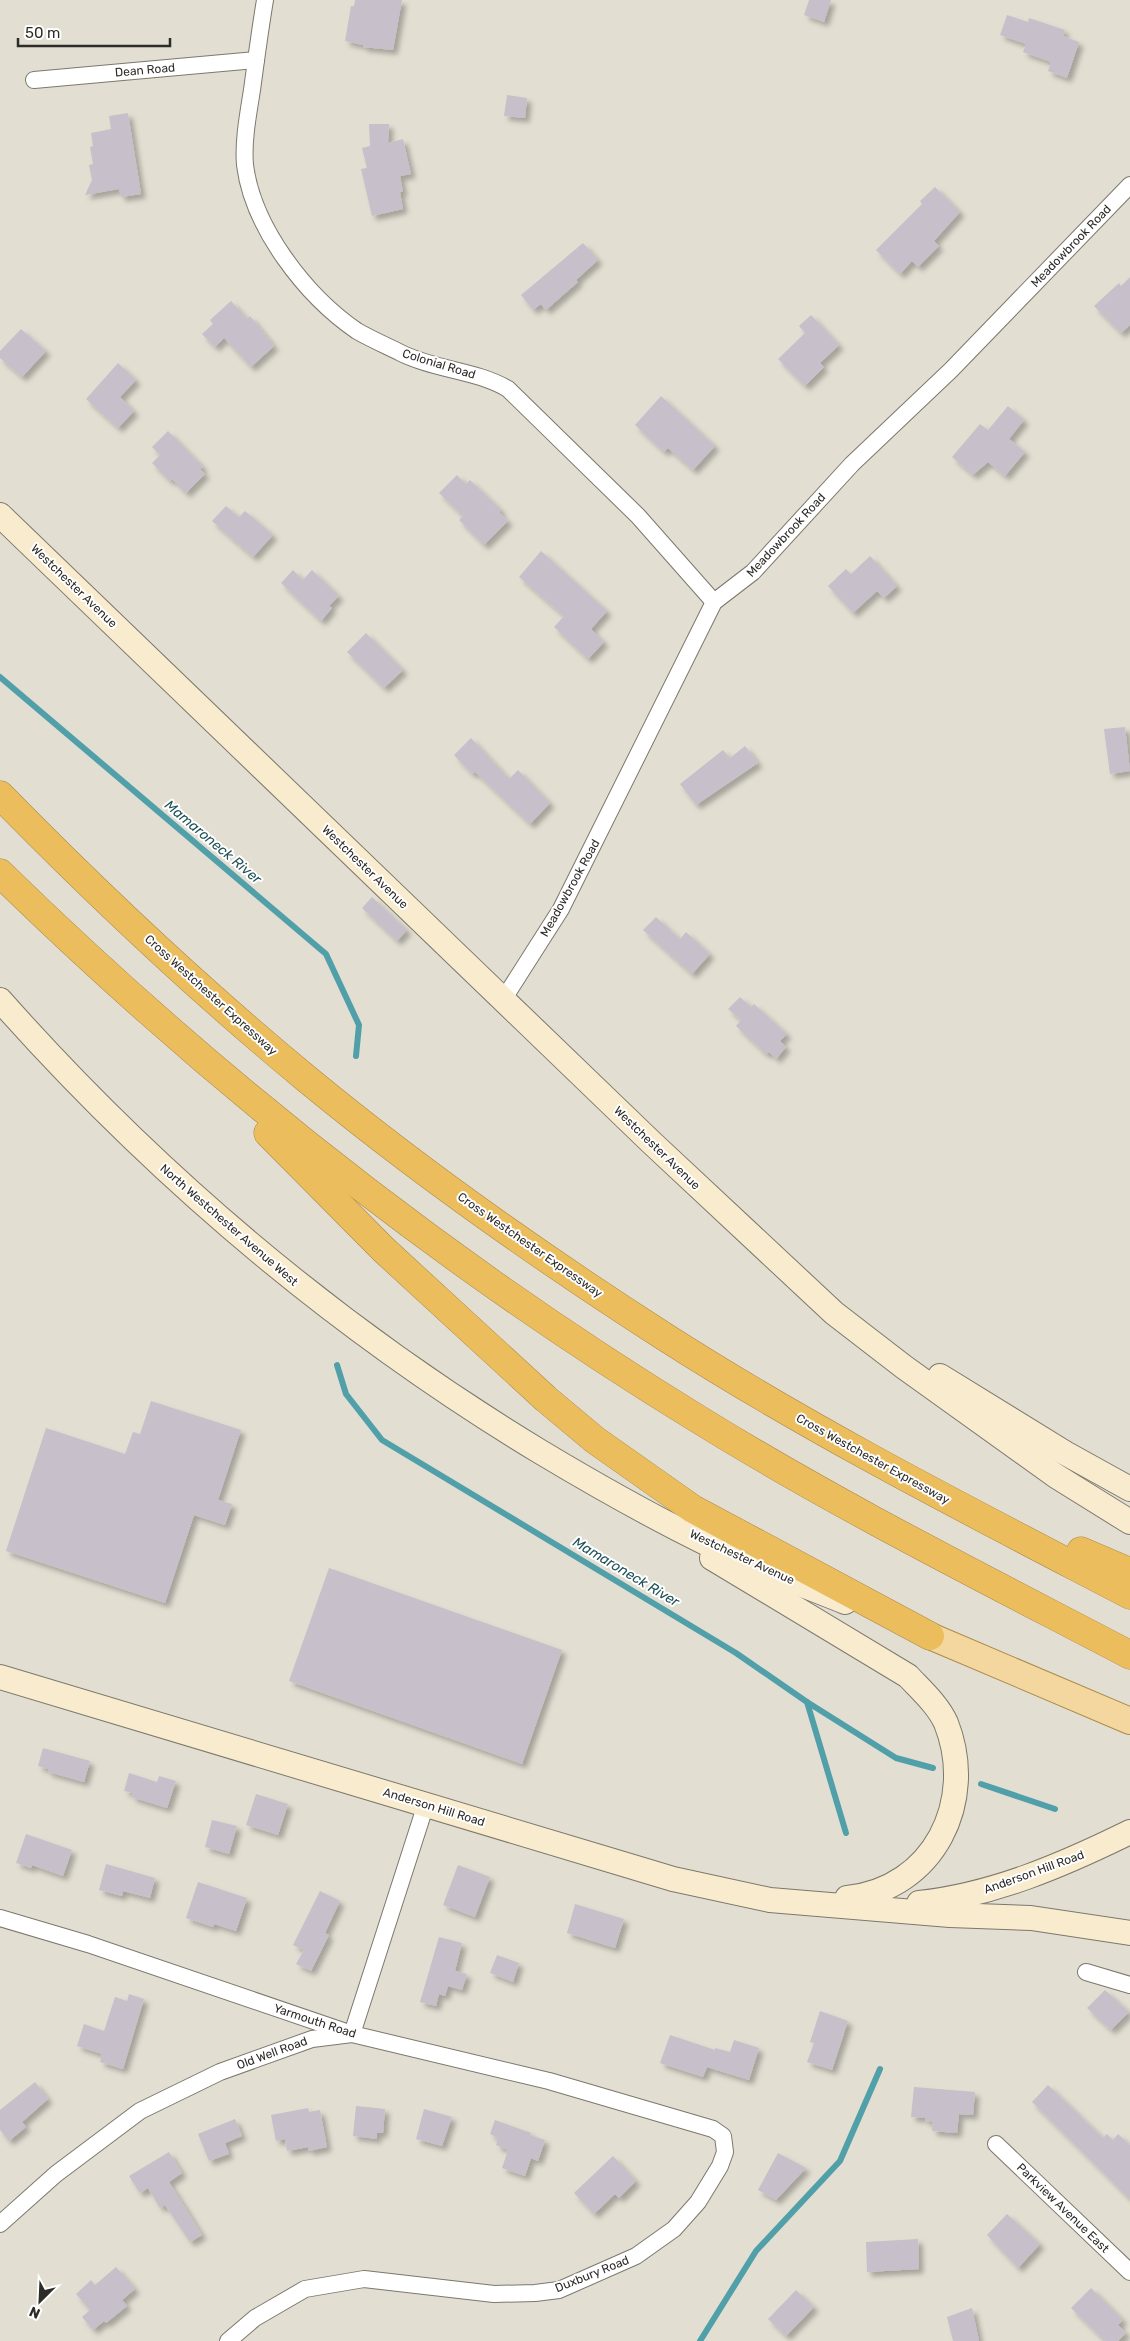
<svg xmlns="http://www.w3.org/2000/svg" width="1130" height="2341" viewBox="0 0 1130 2341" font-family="Rubik,sans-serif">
	<defs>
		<filter id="shadow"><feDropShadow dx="4.5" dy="4.5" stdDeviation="2.5" flood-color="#0004"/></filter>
	</defs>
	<rect width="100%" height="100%" fill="#e2ded2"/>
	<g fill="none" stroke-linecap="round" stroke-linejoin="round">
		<g stroke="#51a0a9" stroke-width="6">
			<path d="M0,677L326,954L359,1025L356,1056"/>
			<path d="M337,1365L346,1394L382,1440L736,1653L807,1702L896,1758L933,1768"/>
			<path d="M807,1702L846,1833"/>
			<path d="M981,1784L1055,1809"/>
			<path d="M700,2341L756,2251L840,2161L880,2069"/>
		</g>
	</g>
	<g fill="#c7bfc9" filter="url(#shadow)">
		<path d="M355,0H402L393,50L363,47V45L345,41L351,6H354Z"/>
		<path d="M809,0H831L824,22L804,15Z"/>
		<path d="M1007,15L1028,22L1029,18L1065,30L1063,36L1079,42L1067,78L1048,71L1051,62L1023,52L1026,44L1000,35Z"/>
		<path d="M507,95L527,98L525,118L504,116Z"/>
		<path d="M128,113L141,194L121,197L119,189L85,195L92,180L89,165L93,164L90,147L93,146L91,133L111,129L109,116Z"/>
		<path d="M369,124H389L388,143L403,139L411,174L400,176L403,192H400L403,209L372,216L361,169L367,168L362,148L370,146Z"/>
		<path d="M935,187L960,212L934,241L939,246L918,267L912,261L900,274L876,250L922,204L920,201Z"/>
		<path d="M583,243L598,260L576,280L578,282L546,310L541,304L533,310L521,295Z"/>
		<path d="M1130,277V325L1121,333L1094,306L1119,283L1121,286Z"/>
		<path d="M231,301L247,319L250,316L274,346L251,367L224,338L215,347L202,334L213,324L210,320Z"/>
		<path d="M811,315L839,345L820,363L824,367L805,386L778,359L805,333L799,326Z"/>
		<path d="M21,329L46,351L22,377L0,358V351Z"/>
		<path d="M118,363L136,380L120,397L134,411L118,428L86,399Z"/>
		<path d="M661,396L715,446L693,470L668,448L664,452L635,425Z"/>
		<path d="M1008,406L1024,420L1009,439L1025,452L1005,476L988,462L973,475L952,457L980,424L988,430Z"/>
		<path d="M168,431L203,467L200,469L205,474L186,493L172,479L170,481L152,463L160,455L152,447Z"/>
		<path d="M457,475L466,484L470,480L501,510L499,512L508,521L484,545L459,520L463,516L439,493Z"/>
		<path d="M226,506L239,517L245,511L273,535L253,557L212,521Z"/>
		<path d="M541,551L607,611L591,629L604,642L588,659L554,627L564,616L519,577Z"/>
		<path d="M870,556L897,586L884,598L877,591L853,613L828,586L846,569L851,574Z"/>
		<path d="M293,570L303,580L312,570L339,596L329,606L332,608L321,621L281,583Z"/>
		<path d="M366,633L403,670L384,688L347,652Z"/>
		<path d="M1125,727L1130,771L1110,774L1104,729Z"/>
		<path d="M471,738L509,779L518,770L550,803L530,824L475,772L472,774L454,755Z"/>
		<path d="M745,746L758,763L696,805L680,784L723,750L730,758Z"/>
		<path d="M372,897L407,930L397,941L362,908Z"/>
		<path d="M656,917L680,939L686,932L710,954L692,974L643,930Z"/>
		<path d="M740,997L751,1007L754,1004L787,1034L780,1041L786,1047L776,1059L769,1052L766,1054L736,1026L741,1020L728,1009Z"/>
		<path d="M151,1401L241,1430L218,1500L232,1504L225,1525L194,1515L165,1603L6,1551L46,1428L125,1454L133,1432L140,1434Z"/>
		<path d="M329,1568L562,1650L522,1764L289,1681Z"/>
		<path d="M43,1748L90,1761L84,1782L48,1772V1769L38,1766Z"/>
		<path d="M129,1773L157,1782L159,1776L176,1781L167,1808L131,1797L133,1793L124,1791Z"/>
		<path d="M256,1794L288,1804L278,1835L246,1825Z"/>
		<path d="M212,1820L237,1826L229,1854L205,1847Z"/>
		<path d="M26,1834L72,1850L63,1876L32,1865L31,1868L16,1863Z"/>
		<path d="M106,1864L155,1878L150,1898L123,1891L122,1896L99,1890Z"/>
		<path d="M458,1865L490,1877L475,1917L443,1905Z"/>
		<path d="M198,1882L247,1898L236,1931L214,1924L213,1927L186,1918Z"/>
		<path d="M320,1891L340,1901L325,1933L329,1935L311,1971L296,1964L304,1950L293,1945Z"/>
		<path d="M575,1904L624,1919L615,1948L567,1933Z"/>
		<path d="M439,1937L462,1943L455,1971L467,1974L462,1990L448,1986L445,1996L439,1994L436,2006L420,2002Z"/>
		<path d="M497,1955L519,1963L513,1982L490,1973Z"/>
		<path d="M1105,1990L1129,2012L1111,2030L1087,2008Z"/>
		<path d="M129,1994L144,1999L123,2069L100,2062L102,2054L77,2046L84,2024L104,2031L115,1997L127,2001Z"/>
		<path d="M820,2011L848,2021L832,2070L807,2062L814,2043L810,2042Z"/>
		<path d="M670,2035L715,2050V2048L730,2052L734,2040L759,2048L749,2080L707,2067L703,2077L660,2063Z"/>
		<path d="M35,2082L48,2099L22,2122L26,2127L9,2141L0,2130V2110Z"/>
		<path d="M1048,2085L1103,2138L1107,2134L1113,2140L1118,2134L1130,2145V2199L1032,2102Z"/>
		<path d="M914,2087L975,2092L973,2115L959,2114L957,2133L932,2131L933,2122L925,2121L926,2118L911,2117Z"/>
		<path d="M356,2106L385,2109L383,2133H377V2139L353,2136Z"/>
		<path d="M308,2108L309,2112L320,2110L327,2147L309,2151L308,2147L287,2151L285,2139L276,2141L271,2115Z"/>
		<path d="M424,2109L452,2117L442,2146L416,2139Z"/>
		<path d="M235,2119L242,2136L225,2143L229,2154L209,2161L198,2134Z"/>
		<path d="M495,2120L531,2133L530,2135L545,2140L538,2161L531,2158L525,2176L502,2168L508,2150L496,2145L498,2138L490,2134Z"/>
		<path d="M169,2152L182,2173L169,2182L202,2235L190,2242L165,2205L160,2208L148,2188L140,2193L129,2176Z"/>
		<path d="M778,2153L806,2168L776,2200L758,2190Z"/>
		<path d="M613,2156L636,2181L619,2198L615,2194L594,2214L574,2193Z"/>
		<path d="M1007,2214L1040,2244L1018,2268L987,2235Z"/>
		<path d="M918,2239L919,2269L867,2272L866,2242Z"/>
		<path d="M116,2267L135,2289L122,2300L127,2306L106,2323L104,2321L93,2330L82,2317L90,2310L76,2294L91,2280L95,2285Z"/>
		<path d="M1091,2288L1123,2320L1118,2325L1126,2333L1118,2341H1105L1071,2308Z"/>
		<path d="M796,2290L814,2307L786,2336L768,2319Z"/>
		<path d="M972,2308L979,2341H953L947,2317Z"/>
	</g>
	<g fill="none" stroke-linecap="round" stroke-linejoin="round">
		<g stroke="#7c786d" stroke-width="18">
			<g id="minor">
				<path d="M265,0C260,30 256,60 252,90C248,115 243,141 245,165C253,228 306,296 357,331C371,339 387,346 401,353C435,370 476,370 508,389L638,516L714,602"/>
				<path d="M34,80L256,60"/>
				<path d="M503,1000L561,909L714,602L753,572L852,464L951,370L1130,185"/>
				<path d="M0,1918L88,1944L352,2034L549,2081L713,2129L723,2136L725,2152L720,2166L698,2202L674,2229L636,2256L559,2290L535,2293L494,2294L364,2279L305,2289L255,2318L228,2341"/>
				<path d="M1086,1972L1130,1985"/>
				<path d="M996,2144L1130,2272"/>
				<path d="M0,2224L56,2174L140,2111L220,2072L312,2039L352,2034L426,1804"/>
			</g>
		</g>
		<g stroke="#7c786d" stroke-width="26">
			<g id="secondary">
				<path d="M0,515L652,1143L834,1313L904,1367L1056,1476L1130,1522"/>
				<path d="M0,1000C158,1178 336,1328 539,1451C609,1493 682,1534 757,1567C786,1579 816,1590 845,1602"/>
				<path d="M940,1376L1065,1453L1130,1489"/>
				<path d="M712,1558L908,1676C921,1690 938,1705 946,1723C977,1801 934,1889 847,1898"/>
				<path d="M0,1677L603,1858L673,1879L770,1900L950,1915L1031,1918L1130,1933"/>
				<path d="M919,1903C993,1895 1063,1865 1130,1832"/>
			</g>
		</g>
		<g stroke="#aa8a4a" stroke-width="28">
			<path id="primary" d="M930,1636L1130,1721"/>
		</g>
		<g stroke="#aa8a4a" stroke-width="29">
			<g id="motorway">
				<path d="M0,795C98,895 200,991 308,1080C421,1173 542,1258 665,1337C815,1433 973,1513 1130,1595"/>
				<path d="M0,873C212,1080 445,1264 698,1419C837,1505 985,1579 1130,1655"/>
				<path d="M268,1133L384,1250L546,1399L595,1440L693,1509L930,1636"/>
				<path d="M1081,1551L1130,1572"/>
			</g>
		</g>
		<use href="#minor" stroke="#fff" stroke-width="16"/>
		<use href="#secondary" stroke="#f9ebce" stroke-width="24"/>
		<use href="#primary" stroke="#f4d79e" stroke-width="26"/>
		<use href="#motorway" stroke="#ecbd5d" stroke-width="28"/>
	</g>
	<g text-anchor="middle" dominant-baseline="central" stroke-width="4" stroke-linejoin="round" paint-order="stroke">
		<g font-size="12" fill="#2e2c28" stroke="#fff">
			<text transform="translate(145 70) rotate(-5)">Dean Road</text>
			<text transform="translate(1071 246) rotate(-46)">Meadowbrook Road</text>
			<text transform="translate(439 364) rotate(17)">Colonial Road</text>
			<text transform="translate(786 535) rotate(-47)">Meadowbrook Road</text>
			<text transform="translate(74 586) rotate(44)">Westchester Avenue</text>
			<text transform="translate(365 867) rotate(44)">Westchester Avenue</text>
			<text transform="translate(570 888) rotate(-61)">Meadowbrook Road</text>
			<text transform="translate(211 995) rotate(42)">Cross Westchester Expressway</text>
			<text transform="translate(657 1148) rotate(44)">Westchester Avenue</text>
			<text transform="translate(229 1225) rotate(41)">North Westchester Avenue West</text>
			<text transform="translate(530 1245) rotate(35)">Cross Westchester Expressway</text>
			<text transform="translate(873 1459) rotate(29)">Cross Westchester Expressway</text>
			<text transform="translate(742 1557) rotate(25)">Westchester Avenue</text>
			<text transform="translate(434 1807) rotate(17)">Anderson Hill Road</text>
			<text transform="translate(1034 1872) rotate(-20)">Anderson Hill Road</text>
			<text transform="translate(315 2021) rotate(18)">Yarmouth Road</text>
			<text transform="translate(272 2053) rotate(-20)">Old Well Road</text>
			<text transform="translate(1063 2208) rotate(44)">Parkview Avenue East</text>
			<text transform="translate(592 2274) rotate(-22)">Duxbury Road</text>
		</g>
		<g font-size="14" font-style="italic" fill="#205258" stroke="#fff">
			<text transform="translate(213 842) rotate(40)">Mamaroneck River</text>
			<text transform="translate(626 1572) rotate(31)">Mamaroneck River</text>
		</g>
	</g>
	<g transform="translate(40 2301) rotate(204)" stroke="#ffffff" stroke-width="4" paint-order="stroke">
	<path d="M0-4L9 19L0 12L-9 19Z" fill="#2e2c28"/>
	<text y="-8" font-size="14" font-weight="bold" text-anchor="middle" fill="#2e2c28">N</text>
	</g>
	<path d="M18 38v8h152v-8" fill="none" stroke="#2e2c28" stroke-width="2.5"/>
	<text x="25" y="38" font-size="15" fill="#2e2c28" stroke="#ffffff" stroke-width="4" paint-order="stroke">50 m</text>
</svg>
